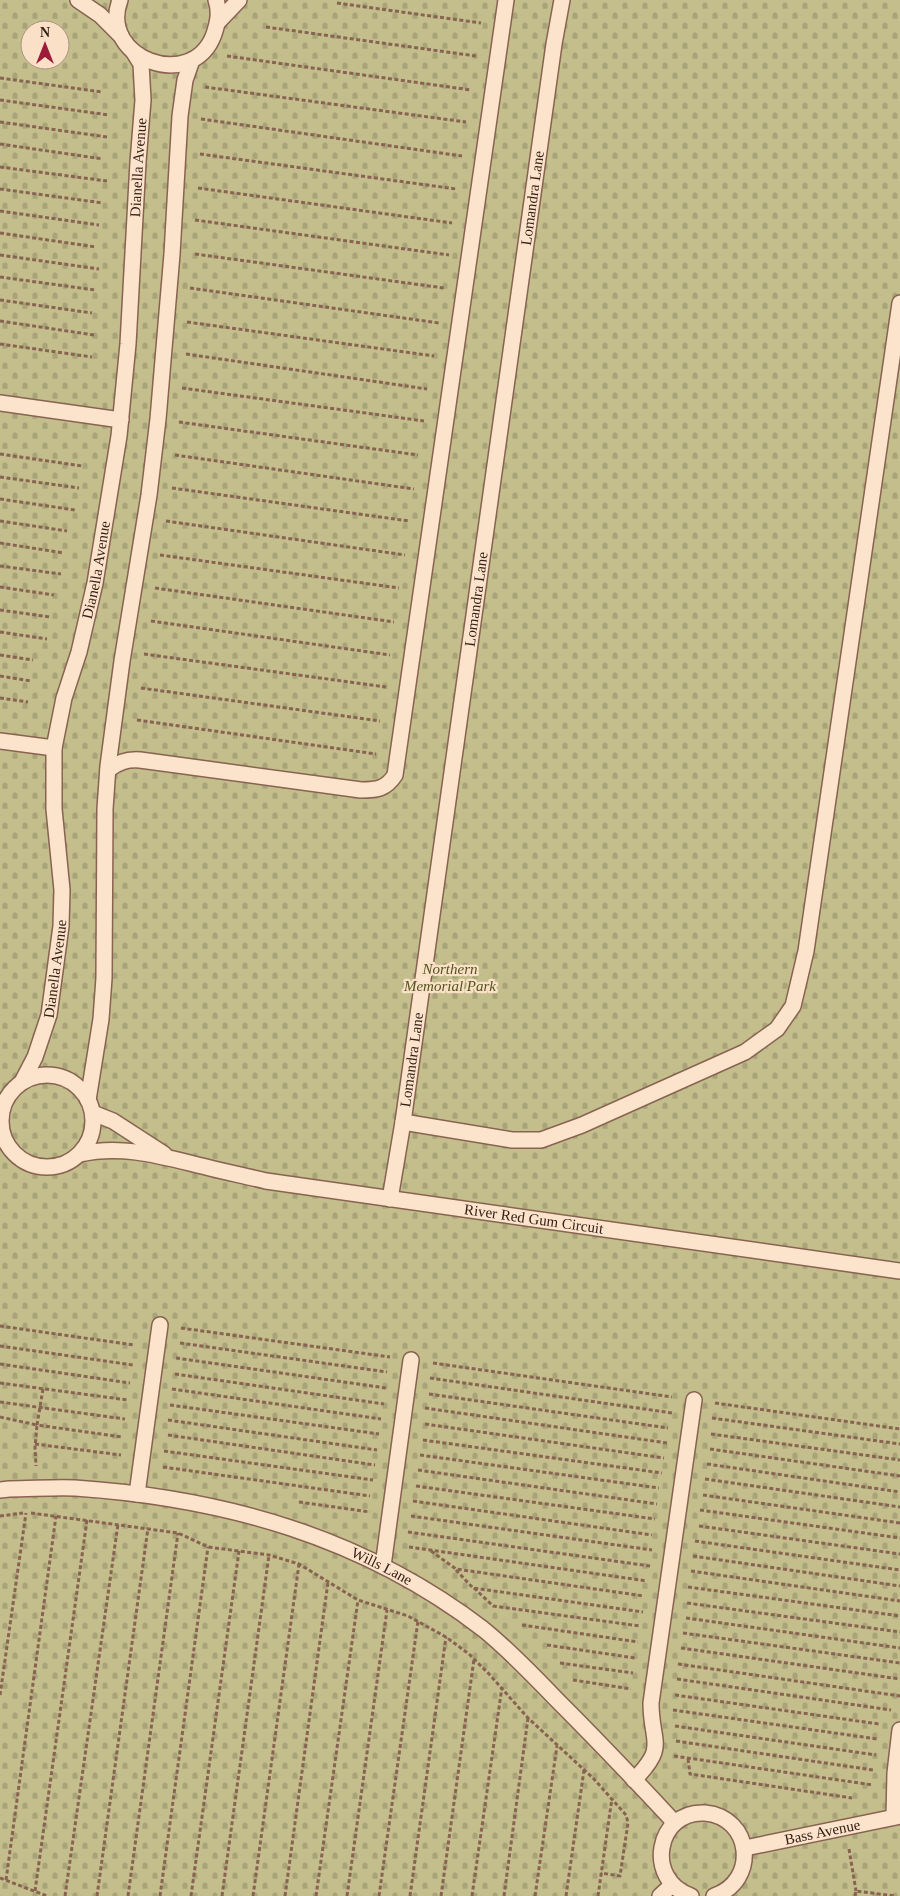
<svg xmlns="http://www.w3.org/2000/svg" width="900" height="1896" viewBox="0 0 900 1896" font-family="'Times New Roman',serif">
	<defs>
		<pattern id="cemetery-stones" width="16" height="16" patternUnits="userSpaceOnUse" patternTransform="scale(1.25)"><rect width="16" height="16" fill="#c3be8c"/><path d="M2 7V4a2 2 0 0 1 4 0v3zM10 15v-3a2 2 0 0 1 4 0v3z" fill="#a8a378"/></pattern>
	</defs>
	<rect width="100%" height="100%" fill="#f2d4b7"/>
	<path fill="url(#cemetery-stones)" fill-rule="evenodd" d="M0,0H900V1896H0ZM30,30H60V60H30Z"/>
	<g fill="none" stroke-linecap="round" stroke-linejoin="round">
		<g stroke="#886351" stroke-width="18">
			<g id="lane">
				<path d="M78,0L100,15L121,36"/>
				<path d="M120,0C98,59 193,93 214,34C218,22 220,12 216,0"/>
				<path d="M218,22L239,0"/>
				<path d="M0,403L121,420"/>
				<path d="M0,741L54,748"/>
				<path d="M108,770C118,762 127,759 140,760L361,790C377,790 386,789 395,775L506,0"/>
				<circle cx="47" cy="1121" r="46"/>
				<path id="s1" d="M22,1082L35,1057L49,1015L61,926L62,890L54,809V748L64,698L79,652L95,583L119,436L128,344L138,162L143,100L141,64L133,51"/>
				<path d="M88,1100L101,1019L104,978L105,809L108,766L122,661L149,495L158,419L172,254L180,116L185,80L192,60"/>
				<path d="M93,1113L113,1121L164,1154"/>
				<path d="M403,1122L512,1140H541L582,1125L745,1052L777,1029L793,1006L806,951L900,303"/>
				<path id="s2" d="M80,1154C123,1144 164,1157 206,1167C225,1172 246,1176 266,1181L900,1271"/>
				<path id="s3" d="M390,1199L403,1122L554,44L562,0"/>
				<path id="s4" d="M0,1490L9,1489C31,1489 53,1487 75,1488C224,1498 363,1537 483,1629C509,1650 533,1675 556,1699C597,1740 636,1781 675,1823"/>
				<path d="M137,1494L160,1325"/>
				<path d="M383,1566L411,1360"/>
				<path d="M634,1780C668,1745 651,1744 651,1703L694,1400"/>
				<path d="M894,1817L895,1773L900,1730"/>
				<path id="s5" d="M745,1848L900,1816"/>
				<path d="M660,1896L672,1885"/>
				<path d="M691,1896C644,1880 656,1810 705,1813C752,1817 759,1881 714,1896"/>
			</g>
		</g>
		<g stroke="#886351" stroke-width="3" stroke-dasharray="4 2.5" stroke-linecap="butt">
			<path d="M337,3L481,23"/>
			<path d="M266,27L476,56"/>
			<path d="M227,56L471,90"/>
			<path d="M0,78L102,92"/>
			<path d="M205,87L466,122"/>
			<path d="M0,100L109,115"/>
			<path d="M201,119L462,156"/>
			<path d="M0,122L107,137"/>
			<path d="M0,144L103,159"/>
			<path d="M200,154L456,189"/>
			<path d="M0,167L107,181"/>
			<path d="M198,188L452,223"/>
			<path d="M0,189L103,203"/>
			<path d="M0,211L99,225"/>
			<path d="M195,220L449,255"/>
			<path d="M0,233L96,247"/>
			<path d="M195,254L444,288"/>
			<path d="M0,255L99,269"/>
			<path d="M0,277L95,290"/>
			<path d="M190,288L439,323"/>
			<path d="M0,300L92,313"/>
			<path d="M0,321L94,335"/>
			<path d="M187,322L434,356"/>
			<path d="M0,344L92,357"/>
			<path d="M186,354L427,389"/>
			<path d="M182,388L424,421"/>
			<path d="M179,422L418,455"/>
			<path d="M0,454L82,466"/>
			<path d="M175,455L414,489"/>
			<path d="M0,477L79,488"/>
			<path d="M172,488L409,521"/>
			<path d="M0,499L75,510"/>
			<path d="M0,521L67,531"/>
			<path d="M166,521L405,555"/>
			<path d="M0,543L64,553"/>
			<path d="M160,555L399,588"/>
			<path d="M0,566L61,574"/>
			<path d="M0,587L54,595"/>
			<path d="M155,588L394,622"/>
			<path d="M0,610L50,617"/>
			<path d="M151,621L390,655"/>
			<path d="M0,632L47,639"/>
			<path d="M144,654L386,687"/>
			<path d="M0,655L33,660"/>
			<path d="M0,676L31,681"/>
			<path d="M141,688L380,721"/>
			<path d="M0,698L28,702"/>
			<path d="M137,720L376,754"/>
			<path d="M0,1326L134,1345"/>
			<path d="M181,1328L390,1357"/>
			<path d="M180,1343L387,1372"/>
			<path d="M0,1346L133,1365"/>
			<path d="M176,1358L386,1388"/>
			<path d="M433,1363L672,1397"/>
			<path d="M0,1364L130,1383"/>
			<path d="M175,1374L384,1404"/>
			<path d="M430,1378L672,1413"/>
			<path d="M0,1383L128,1400"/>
			<path d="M43,1389L37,1425L122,1437"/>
			<path d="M172,1389L381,1419"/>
			<path d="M429,1394L668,1428"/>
			<path d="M0,1402L125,1419"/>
			<path d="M715,1403L900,1429"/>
			<path d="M170,1405L379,1434"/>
			<path d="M425,1408L667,1443"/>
			<path d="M0,1417L37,1425L35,1447L36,1466"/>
			<path d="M712,1418L900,1444"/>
			<path d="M168,1420L377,1450"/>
			<path d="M425,1424L664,1458"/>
			<path d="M711,1434L900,1460"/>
			<path d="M168,1435L375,1465"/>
			<path d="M423,1440L662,1473"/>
			<path d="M35,1444L121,1455"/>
			<path d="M710,1449L900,1476"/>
			<path d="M164,1451L373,1480"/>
			<path d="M420,1455L659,1488"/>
			<path d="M707,1464L900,1492"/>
			<path d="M163,1467L370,1496"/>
			<path d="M418,1470L657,1504"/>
			<path d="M705,1479L900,1507"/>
			<path d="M416,1486L655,1519"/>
			<path d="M703,1495L900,1523"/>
			<path d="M413,1501L652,1535"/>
			<path d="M299,1502L370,1512"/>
			<path d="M700,1510L900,1538"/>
			<path d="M31,1513L178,1533L208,1547L269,1555L299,1564L358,1600L408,1616L446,1637L469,1654L490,1675L528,1718L593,1778L626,1815L628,1823L620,1876L601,1873"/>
			<path d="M0,1516L23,1513"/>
			<path d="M411,1516L652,1550"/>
			<path d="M699,1526L900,1554"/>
			<path d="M408,1532L650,1566"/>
			<path d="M695,1541L900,1570"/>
			<path d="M409,1547L647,1581"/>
			<path d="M431,1551L456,1569L644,1596"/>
			<path d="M693,1556L900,1586"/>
			<path d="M456,1570L473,1588L643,1612"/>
			<path d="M691,1571L900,1601"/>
			<path d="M688,1587L900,1616"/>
			<path d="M474,1588L493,1606L640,1626"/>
			<path d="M687,1603L900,1632"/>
			<path d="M686,1618L900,1648"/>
			<path d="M522,1625L638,1642"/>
			<path d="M683,1633L900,1663"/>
			<path d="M547,1645L635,1658"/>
			<path d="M681,1648L900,1679"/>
			<path d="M560,1663L633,1673"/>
			<path d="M678,1664L900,1696"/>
			<path d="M677,1679L891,1710"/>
			<path d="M573,1680L631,1689"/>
			<path d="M0,1695L26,1513"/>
			<path d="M675,1695L879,1724"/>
			<path d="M673,1710L877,1739"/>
			<path d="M675,1726L876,1755"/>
			<path d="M676,1741L873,1770"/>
			<path d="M674,1756L873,1785"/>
			<path d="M688,1759L690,1774L852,1798"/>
			<path d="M849,1849L856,1891"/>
			<path d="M0,1878L47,1896"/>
			<path d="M6,1880L56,1516"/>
			<path d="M35,1891L87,1520"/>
			<path d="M65,1896L118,1524"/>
			<path d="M97,1896L148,1528"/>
			<path d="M128,1896L178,1533"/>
			<path d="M160,1896L208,1547"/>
			<path d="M191,1896L239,1551"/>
			<path d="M222,1896L269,1555"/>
			<path d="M253,1896L299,1564"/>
			<path d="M285,1896L328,1582"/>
			<path d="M316,1896L358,1600"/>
			<path d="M347,1896L387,1610"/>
			<path d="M379,1896L418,1621"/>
			<path d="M410,1896L446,1637"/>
			<path d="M441,1896L474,1659"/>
			<path d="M472,1896L502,1687"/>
			<path d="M504,1896L528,1718"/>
			<path d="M535,1896L557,1746"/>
			<path d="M566,1896L584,1770"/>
			<path d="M598,1896L612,1798"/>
			<path d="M855,1896L856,1891L895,1896"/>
		</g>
		<use href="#lane" stroke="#fce3cb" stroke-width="15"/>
	</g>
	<g text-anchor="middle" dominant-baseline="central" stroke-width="4.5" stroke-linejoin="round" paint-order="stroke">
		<g font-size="15" fill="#362018" stroke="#f9e0c7">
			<text stroke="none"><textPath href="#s1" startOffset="929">Dianella Avenue</textPath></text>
			<text stroke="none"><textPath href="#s3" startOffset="1011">Lomandra Lane</textPath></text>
			<text stroke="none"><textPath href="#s1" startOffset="524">Dianella Avenue</textPath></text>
			<text stroke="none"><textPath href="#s3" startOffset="606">Lomandra Lane</textPath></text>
			<text stroke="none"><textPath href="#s1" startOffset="119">Dianella Avenue</textPath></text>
			<text stroke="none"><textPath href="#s3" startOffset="141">Lomandra Lane</textPath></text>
			<text stroke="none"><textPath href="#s2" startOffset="460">River Red Gum Circuit</textPath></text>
			<text stroke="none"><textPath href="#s4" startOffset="394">Wills Lane</textPath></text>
			<text stroke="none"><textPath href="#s5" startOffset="79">Bass Avenue</textPath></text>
		</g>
		<g font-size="15" font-style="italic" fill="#52541d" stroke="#f9e0c7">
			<text x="450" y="969">Northern<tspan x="450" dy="17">Memorial Park</tspan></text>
		</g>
	</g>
	<g transform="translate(45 45)"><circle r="24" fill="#f9e0c7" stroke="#ab9381"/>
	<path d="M0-4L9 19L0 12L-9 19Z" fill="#9d1c39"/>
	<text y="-8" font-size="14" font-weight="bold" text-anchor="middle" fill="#362018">N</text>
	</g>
</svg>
